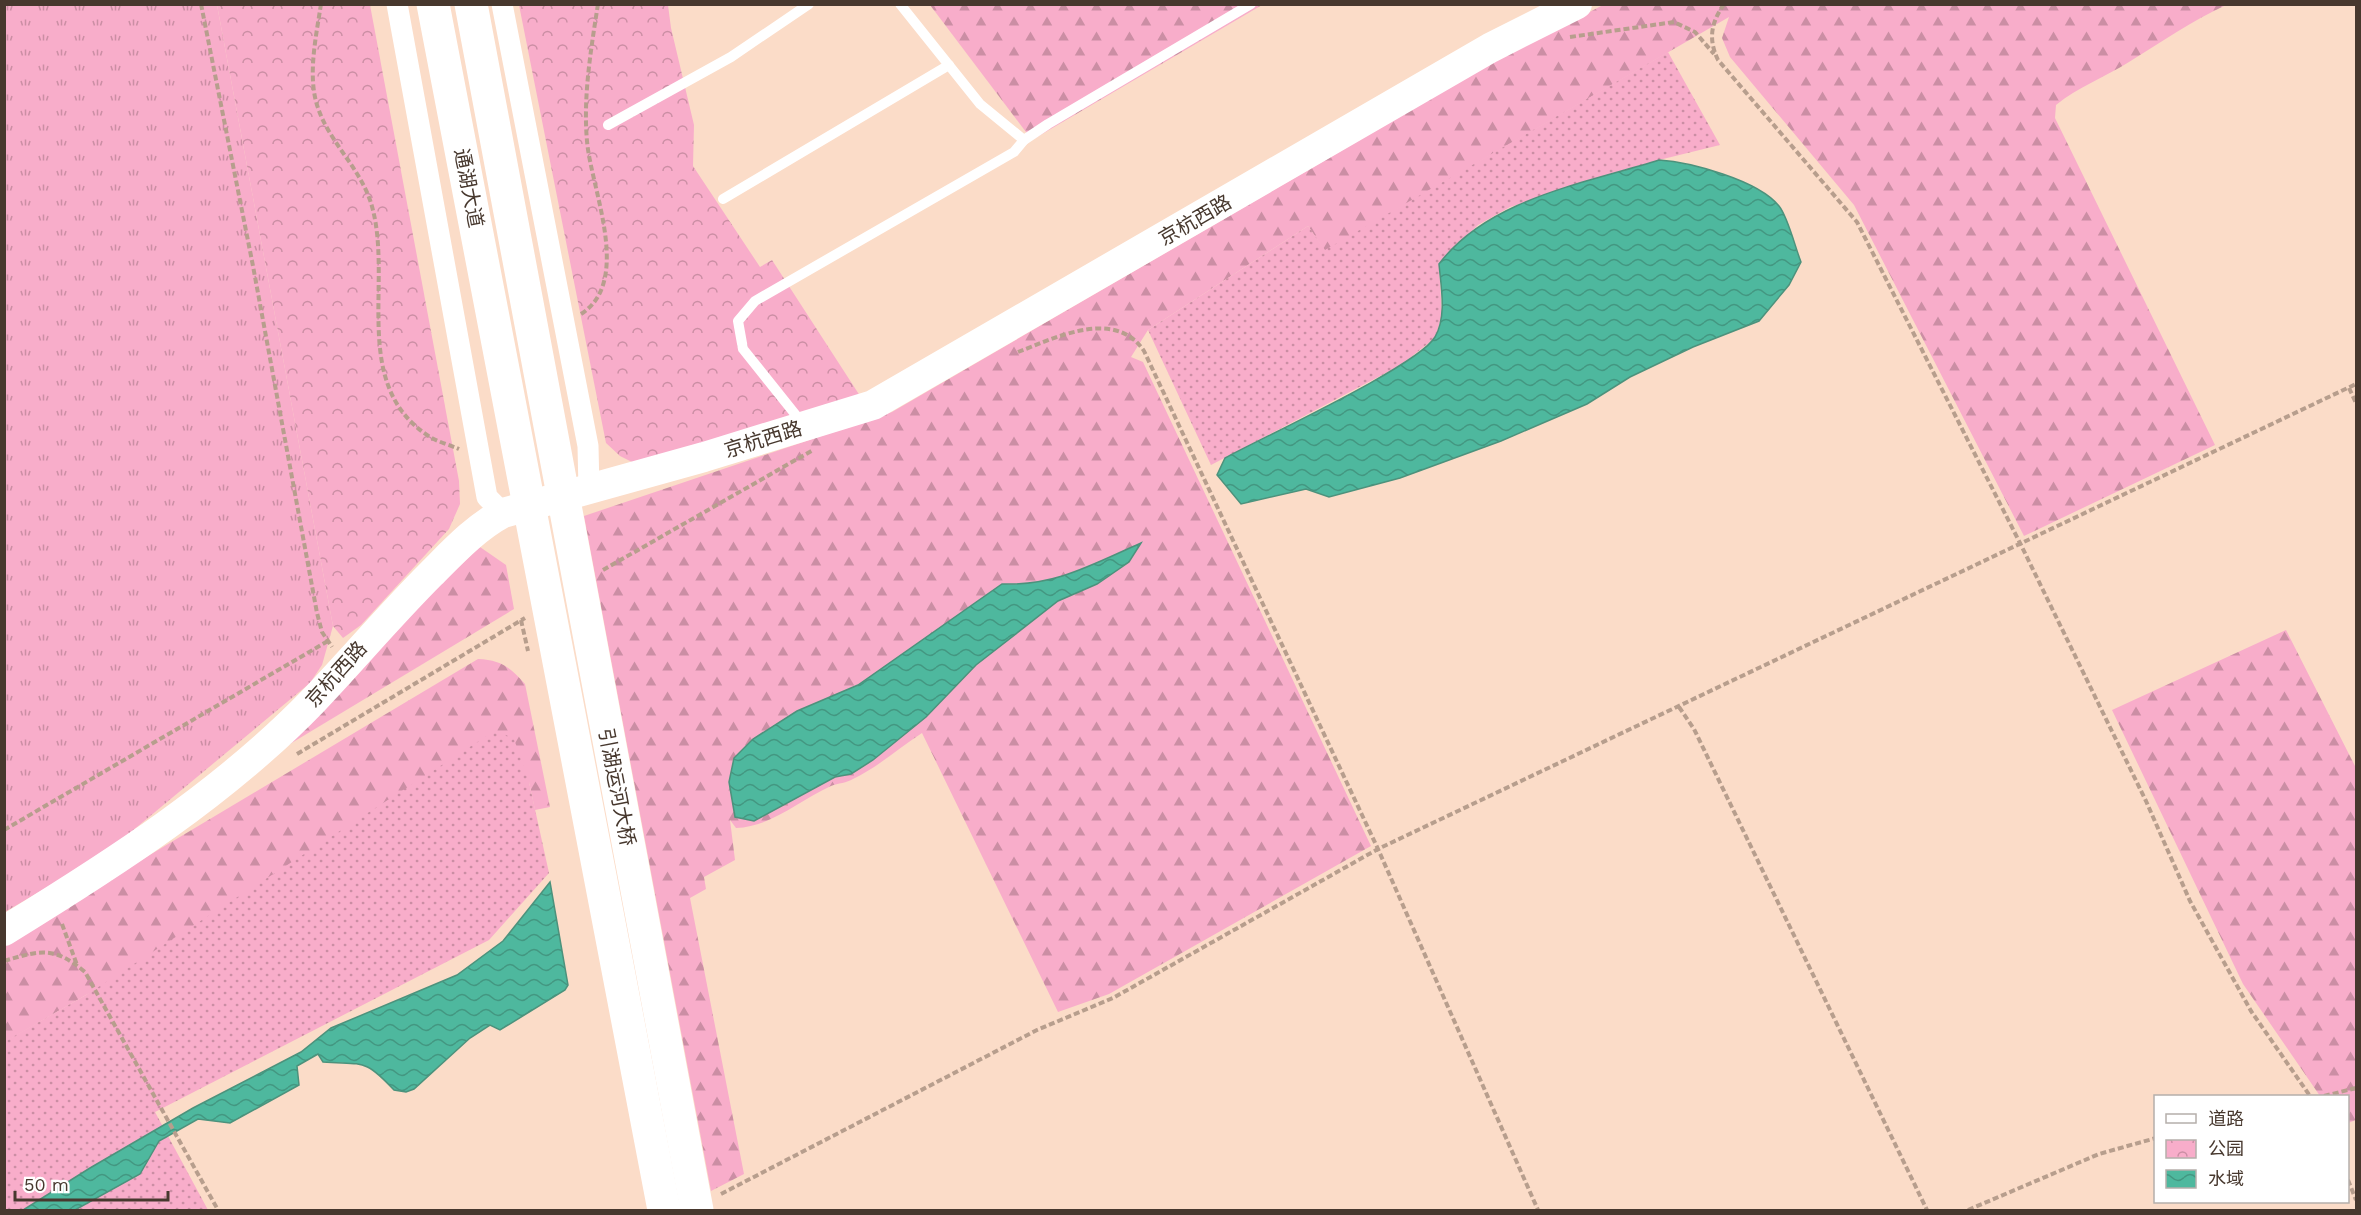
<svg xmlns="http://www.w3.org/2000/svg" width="2361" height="1215" viewBox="0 0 2361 1215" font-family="'Work Sans','Noto Sans SC',sans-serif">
	<defs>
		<pattern id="grass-tufts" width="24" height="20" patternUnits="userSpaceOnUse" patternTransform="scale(1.5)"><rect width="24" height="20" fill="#f8adca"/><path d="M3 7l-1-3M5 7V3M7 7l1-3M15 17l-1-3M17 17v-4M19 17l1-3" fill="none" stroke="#cb8ea4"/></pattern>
		<pattern id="forest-firs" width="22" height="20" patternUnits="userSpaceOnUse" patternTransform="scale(1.5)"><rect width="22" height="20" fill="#f8adca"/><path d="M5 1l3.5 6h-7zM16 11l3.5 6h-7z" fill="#cb8ea4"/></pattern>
		<pattern id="park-crowns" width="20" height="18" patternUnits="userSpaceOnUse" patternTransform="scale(1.5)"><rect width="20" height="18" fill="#f8adca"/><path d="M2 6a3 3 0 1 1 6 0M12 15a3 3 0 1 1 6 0" fill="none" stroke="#cb8ea4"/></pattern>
		<pattern id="garden-dots" width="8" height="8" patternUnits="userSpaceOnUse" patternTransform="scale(1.5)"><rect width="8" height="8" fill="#f8adca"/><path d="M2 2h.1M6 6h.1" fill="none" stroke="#cb8ea4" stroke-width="1.8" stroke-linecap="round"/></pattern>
		<pattern id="water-waves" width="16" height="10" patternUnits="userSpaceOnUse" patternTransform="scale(1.5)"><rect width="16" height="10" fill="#4eb89e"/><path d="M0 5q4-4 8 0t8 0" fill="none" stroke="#439781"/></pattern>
	</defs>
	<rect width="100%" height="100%" fill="#fbdcc8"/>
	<path fill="url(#grass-tufts)" d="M5,5H217L333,626L322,665L310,683L107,852L5,912Z"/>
	<g fill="url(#forest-firs)">
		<path d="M930,5H1262L1032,140Z"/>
		<path d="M1603,5H2226C2192,21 2161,42 2129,62C2105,77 2078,87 2056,105L2055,118L2215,445L2024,536L1854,205L1730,57L1722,38L1729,17L1325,251L1308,226L1148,330L1131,357L1143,362L1371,846L1109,994L1058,1012L922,733C899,748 878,767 853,779C847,783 838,783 831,786C798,801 773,826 736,828L730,820L735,860L704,877L706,889L690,898L744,1174L711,1191L584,516L892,412L1492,63Z"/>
		<path d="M480,547L506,565L514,609L265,759L408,614Z"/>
		<path d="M2286,630L2356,768V1120L2348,1123V1096H2320L2243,984L2112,710Z"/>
		<path d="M478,659C501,660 510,667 525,684L550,807L535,810L529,782L86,995L5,1042L4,942Z"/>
	</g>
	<g fill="url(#park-crowns)">
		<path d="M217,5H370L459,481L460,504L449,529L361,625L343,638L333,626Z"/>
		<path d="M519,5H668L671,28L694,125L693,166L760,267L772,260L862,399L640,466L620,456L606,443Z"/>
	</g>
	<g fill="url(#garden-dots)">
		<path d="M1668,52L1720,145L1659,160L1510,207L1478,225L1439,264L1442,316L1435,338L1401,365L1211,465L1148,330L1308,226L1325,250Z"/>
		<path d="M496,730L514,739L529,782L549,873L489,940L155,1112L208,1210H5L4,1042L86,995Z"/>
	</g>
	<g fill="url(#water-waves)" stroke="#4c927c" stroke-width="1.5">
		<path d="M1659,160C1690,162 1758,180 1779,206C1788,217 1795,247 1801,262L1789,285L1759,321L1693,347L1630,377L1587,404L1501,441L1400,478L1329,497L1306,489L1241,504L1217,475L1225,458C1263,437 1418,366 1435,337C1447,316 1441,287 1439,264C1488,199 1583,184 1659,160Z"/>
		<path d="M1141,543L1129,562L1097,584L1058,601L976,665L926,717L873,760L851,774L835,777L754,821L735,817L729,782L734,758L753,739L797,711L858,685L1002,584C1056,586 1093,564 1141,543Z"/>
		<path d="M550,882L568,985L565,990L500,1030L490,1025L470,1038L414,1089L406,1092L394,1090C364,1058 364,1065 323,1062L318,1054L297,1066L299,1085L230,1123L198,1119L159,1141L140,1174L75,1210H23L90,1168L193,1108L301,1052L331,1028L457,975L503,941Z"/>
	</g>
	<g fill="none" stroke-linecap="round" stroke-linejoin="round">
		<g stroke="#b79e8d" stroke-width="4" stroke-dasharray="6 3" stroke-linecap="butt">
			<path d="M201,4L253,266L317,613L322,632L332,647"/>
			<path d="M321,4C316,37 307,77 318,108C329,141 358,166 370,200C396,277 347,384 430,437C438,442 450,445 459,449"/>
			<path d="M1724,4C1711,23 1708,39 1718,60L1857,222L2021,545L2146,801L2190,901L2251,1011L2310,1096"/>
			<path d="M1570,37L1674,22L1695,32L1714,54"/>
			<path d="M581,314C633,281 591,189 587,141C583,96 591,49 598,4"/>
			<path d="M1018,352C1057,337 1115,308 1144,351L1378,849L1538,1210"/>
			<path d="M2349,388L2356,403"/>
			<path d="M603,570L813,450"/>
			<path d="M521,620L528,651"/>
			<path d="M1679,707L1694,729L1927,1210"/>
			<path d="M297,754L525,618"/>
			<path d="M4,830L328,641"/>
			<path d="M62,924L77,965"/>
			<path d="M4,961C41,950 54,946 85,972L218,1210"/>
			<path d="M2324,1096L2356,1088"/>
			<path d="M2348,1180L2356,1200"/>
			<path d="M721,1194L1037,1030L1113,998L1378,849L2356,384"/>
			<path d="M1968,1210L2099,1154L2156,1138"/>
		</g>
		<g stroke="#fff" stroke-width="10">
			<path d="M900,4L980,104L1024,140"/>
			<path d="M608,125L731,57L809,4"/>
			<path d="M723,199L949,65"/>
			<path d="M803,424L743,349L738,321L755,301L1014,152L1024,140L1048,124L1251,4"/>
		</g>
		<g stroke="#fff" stroke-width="21">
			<path d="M397,4L487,497L503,513"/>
			<path d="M502,4L588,446L589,490"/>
		</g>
		<path stroke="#fff" stroke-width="30" d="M4,931C113,864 224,793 313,701C353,659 390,615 431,574C453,552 475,528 503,513L704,457L873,405L1490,48L1577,4"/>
		<g stroke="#fff" stroke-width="33">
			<path d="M433,4L664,1210"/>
			<path d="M471,4L697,1210"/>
		</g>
	</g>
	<g text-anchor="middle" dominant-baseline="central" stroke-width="5" stroke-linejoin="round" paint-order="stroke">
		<g font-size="20" fill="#47382e" stroke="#fff">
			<text transform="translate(469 188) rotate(79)">通湖大道</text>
			<text transform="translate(1195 220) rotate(-30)">京杭西路</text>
			<text transform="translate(763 439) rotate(-17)">京杭西路</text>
			<text transform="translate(336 674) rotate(-48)">京杭西路</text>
			<text transform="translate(617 787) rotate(79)">引湖运河大桥</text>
		</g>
	</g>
	<rect width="2361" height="1215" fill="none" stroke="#47382e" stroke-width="12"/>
	<rect x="2154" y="1095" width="195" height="108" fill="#ffffff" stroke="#b5afab" stroke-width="1.5"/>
	<rect x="2166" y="1114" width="30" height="9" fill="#ffffff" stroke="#b5afab" stroke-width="1.5"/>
	<text x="2208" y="1125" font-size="18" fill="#47382e">道路</text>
	<rect x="2166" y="1140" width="30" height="18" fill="url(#park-crowns)" stroke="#b5afab" stroke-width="1.5"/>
	<text x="2208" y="1155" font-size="18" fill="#47382e">公园</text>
	<rect x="2166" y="1170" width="30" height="18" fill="url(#water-waves)" stroke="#b5afab" stroke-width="1.5"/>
	<text x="2208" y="1185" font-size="18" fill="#47382e">水域</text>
	<path d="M15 1191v9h153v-9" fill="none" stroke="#47382e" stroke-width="3"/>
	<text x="24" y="1191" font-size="18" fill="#47382e" stroke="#ffffff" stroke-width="4.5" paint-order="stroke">50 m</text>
</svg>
